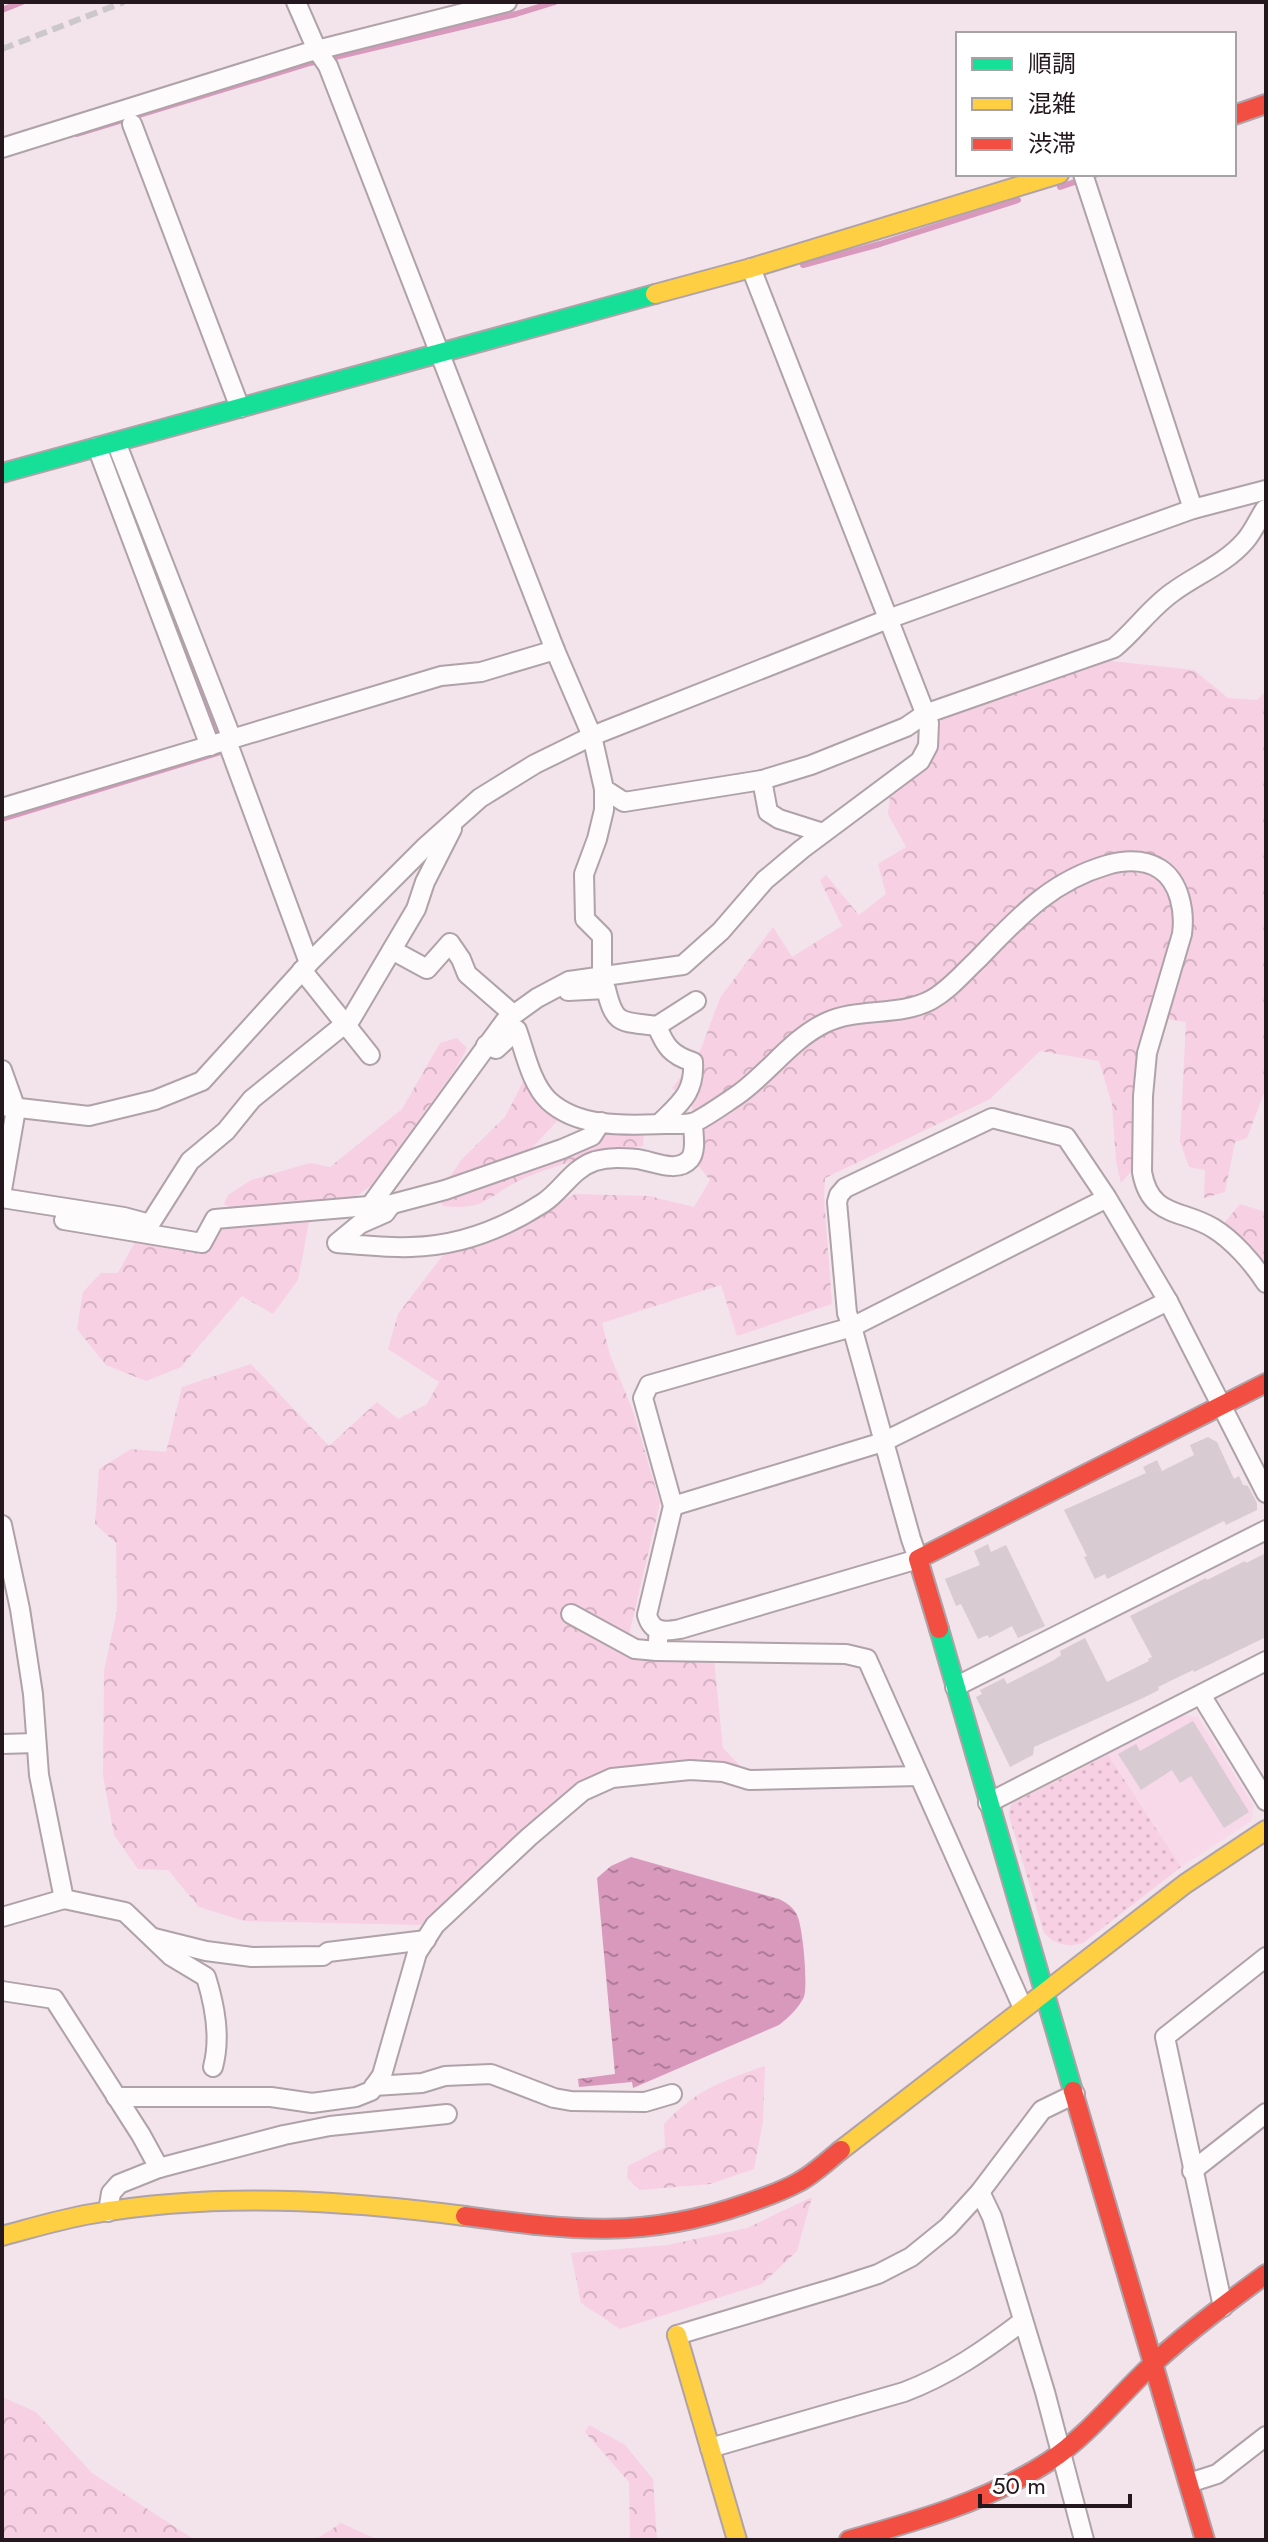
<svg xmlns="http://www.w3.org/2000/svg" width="1268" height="2542" viewBox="0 0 1268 2542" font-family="Jost,'Noto Sans JP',sans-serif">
	<defs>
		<pattern id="forest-crowns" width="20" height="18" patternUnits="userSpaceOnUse" patternTransform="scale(2)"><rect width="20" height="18" fill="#f7d0e4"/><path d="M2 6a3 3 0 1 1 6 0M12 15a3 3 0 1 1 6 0" fill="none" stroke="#d4b2c3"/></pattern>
		<pattern id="park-dots" width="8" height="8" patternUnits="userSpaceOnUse" patternTransform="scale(2)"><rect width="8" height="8" fill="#f7d0e4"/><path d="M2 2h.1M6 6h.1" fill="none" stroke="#d4b2c3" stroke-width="1.8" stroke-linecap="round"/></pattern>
		<pattern id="water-ripples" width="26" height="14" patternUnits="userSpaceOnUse" patternTransform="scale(2)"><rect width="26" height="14" fill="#d899bc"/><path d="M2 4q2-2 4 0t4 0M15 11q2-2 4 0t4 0" fill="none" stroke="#af7c98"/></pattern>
	</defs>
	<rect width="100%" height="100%" fill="#f3e3eb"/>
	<path fill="#f8d9e9" d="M1184,1715L1198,1717L1254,1806L1251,1821L1175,1871L1083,1943L1070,1946L1053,1941L1044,1933L1009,1816L1010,1807L1013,1803Z"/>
	<g fill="url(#forest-crowns)">
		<path d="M1102,660L1194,670L1228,698L1257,700L1266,691V1088L1247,1138L1235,1142L1225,1192L1204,1198L1205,1170L1189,1167L1180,1142L1186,1022L1153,1017L1138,1090L1133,1169L1121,1183L1116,1161L1112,1104L1099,1061L1040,1051L990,1099L825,1178L824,1198L832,1304L737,1336L721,1285L602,1323L610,1355L633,1411L660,1503L628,1639L714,1660L723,1748L743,1769L705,1763H656L608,1771L574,1787L521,1834L447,1907L420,1925L244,1921L199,1907L168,1870L138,1869L114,1835L103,1775L104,1671L117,1611L116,1543L95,1524L99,1469L131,1449L166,1452L182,1387L251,1364L329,1446L377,1402L398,1419L427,1404L439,1382L388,1349L398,1314L447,1250L519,1226L575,1194L649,1196L694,1207L710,1180L697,1164L698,1125L691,1104L672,1088L699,1054L720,998L773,927L792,957L842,926L820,880L826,875L859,915L886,894L878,864L906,847L888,814L890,797L930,766L942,717Z"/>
		<path d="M457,1038L467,1048L455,1070L372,1185L350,1201L233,1209L224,1204L228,1195L251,1180L310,1163L330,1167L402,1109L440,1043Z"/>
		<path d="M525,1078L541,1106L560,1118L529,1151L449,1178L462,1159L505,1117Z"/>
		<path d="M605,1132L644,1134L643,1146C613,1152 581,1157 552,1168C539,1172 523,1178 511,1185C483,1202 479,1210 443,1206L440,1199L593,1145Z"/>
		<path d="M1240,1204L1266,1212V1270L1221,1227Z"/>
		<path d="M309,1222L298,1280L273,1314L242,1296L181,1367L146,1381L106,1365L77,1329L83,1292L101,1273H118L136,1240L204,1254L222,1225Z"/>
		<path d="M765,2066L763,2121L754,2169L710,2184L640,2190L627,2178L628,2166L665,2147L664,2124C698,2089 720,2082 765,2066Z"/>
		<path d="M812,2197L797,2251L762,2284L620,2329L581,2303L571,2253L667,2245L747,2228Z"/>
		<path d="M2,2397L36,2412L92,2473L195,2540H2Z"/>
		<path d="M589,2425L625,2445L653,2479L657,2540H630L629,2482L585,2432Z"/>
		<path d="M341,2523L378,2540H315Z"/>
	</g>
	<path fill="url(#park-dots)" d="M1108,1755L1181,1867L1083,1943C1066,1947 1057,1945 1044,1933L1009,1816L1010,1807L1013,1803Z"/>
	<path fill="url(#water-ripples)" d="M631,1857L779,1899C787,1903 793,1907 797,1915C803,1927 808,1985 804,1997C798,2009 789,2017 779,2025L633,2088L632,2082L579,2087L578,2079L615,2074L597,1878L611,1866Z"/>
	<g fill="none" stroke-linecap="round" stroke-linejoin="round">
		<g stroke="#d899bc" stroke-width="6">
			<path d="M2,10L22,2"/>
			<path d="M77,134L310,63L516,14L555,2"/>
			<path d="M1060,187L1098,174"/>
			<path d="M803,265L880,244L1018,200"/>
			<path d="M111,455L220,739"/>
			<path d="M2,819L224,751"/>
		</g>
	</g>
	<g fill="#d8cbd2">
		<path d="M1208,1437L1217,1442L1234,1479L1239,1476L1243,1485L1248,1486L1257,1503V1510L1226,1525L1224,1521L1107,1579L1105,1574L1095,1579L1084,1557L1087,1556L1064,1510L1146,1473L1143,1467L1157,1460L1162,1471L1194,1455L1190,1445Z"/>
		<path d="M988,1544L991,1552L1006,1545L1045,1626L1018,1638L1012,1626L989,1638L988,1635L978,1639L961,1604L956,1606L945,1579L980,1565L974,1551Z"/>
		<path d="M1266,1553V1637L1194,1672L1193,1670L1158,1687L1159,1690L1143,1698L1034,1747L1033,1755L1010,1767L976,1697L982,1694L980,1690L1004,1678L1007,1684L1054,1660L1061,1655L1060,1651L1085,1638L1107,1682L1149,1661L1148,1659L1152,1657L1130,1616L1206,1578L1207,1580L1245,1561L1246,1563Z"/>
		<path d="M1193,1721L1249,1812L1224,1828L1191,1776L1180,1783L1172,1770L1141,1790L1118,1754L1136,1744L1140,1751Z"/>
	</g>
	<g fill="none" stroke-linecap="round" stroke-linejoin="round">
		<g stroke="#afa2a8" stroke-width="22">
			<g id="street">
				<path d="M296,2L317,50L328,66L555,650L592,736L604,789L624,802L762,780L811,765L906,727L925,714L1114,648C1135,631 1150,608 1173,592C1196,575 1225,564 1245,541C1253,532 1258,520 1265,509"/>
				<path d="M132,124L240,408"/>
				<path d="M2,148L309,52L507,2"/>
				<path d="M1083,174L1193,509"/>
				<path d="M116,442L232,739"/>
				<path d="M97,447L210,746"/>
				<path d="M227,741L309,963"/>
				<path d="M762,780L768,812L779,819L823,833"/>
				<path d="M2,808L441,676L481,672L555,650"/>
				<path d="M392,950L427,969L450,943L461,959L467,974L513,1014"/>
				<path d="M302,970L370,1055"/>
				<path d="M602,975V936L585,919L584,874L597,839L604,810V789"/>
				<path d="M568,991L606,989C615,1027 622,1021 657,1026L696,1001"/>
				<path d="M657,1026C665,1046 671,1055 693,1062C695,1093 680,1103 659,1124"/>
				<path d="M486,1045L496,1049L517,1030C525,1052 531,1084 549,1101C580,1129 628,1125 665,1124C675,1124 687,1125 695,1122C709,1115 724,1104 736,1096C768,1074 790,1040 825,1023C858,1007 899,1017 931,1000C949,990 962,974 977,960C1018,918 1049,882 1107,865C1125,860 1144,859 1160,869C1180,882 1185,912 1182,934L1147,1053L1143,1096L1142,1172C1150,1218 1182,1209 1213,1228C1233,1240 1253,1263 1266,1283"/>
				<path d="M2,1070L16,1109L2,1190"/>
				<path d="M2,1106L89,1116L155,1100L202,1081L309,963L424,848L480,798L535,764L592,736L888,619L1193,509L1266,490"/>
				<path d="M2,1198L124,1217L150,1224L190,1161L226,1131L252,1099L351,1019L416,909L425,882L452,829"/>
				<path d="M1107,1198L852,1327L649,1385L643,1398L673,1506L647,1615C652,1633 664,1632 680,1629L918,1559L911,1539L852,1327L847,1313L837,1202L839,1195L845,1188L992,1118L1066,1137L1107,1198L1168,1301L1266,1493"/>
				<path d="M391,1205L385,1213L360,1224L337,1243C361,1245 387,1248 411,1247C459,1246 503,1229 543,1203C562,1191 571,1169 595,1161C609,1157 623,1158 637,1159C653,1161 677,1174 690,1159C697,1150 693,1134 693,1123"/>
				<path d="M370,1206L505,1021L537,998L569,981L683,965L721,931L765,880L802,849L920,761L928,746L929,723L751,268"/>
				<path d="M64,1220L202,1243L215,1219L392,1204L445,1190L562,1149L592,1136L601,1122"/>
				<path d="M673,1506L883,1442L1168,1301"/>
				<path d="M2,1525L20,1609L33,1694L39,1775L64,1899L125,1912L171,1956L206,1977C215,2006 221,2037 213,2067"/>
				<path d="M571,1614L635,1649L657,1651"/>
				<path d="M659,1630L657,1651L846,1654L867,1659L1023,2008"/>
				<path d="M955,1687L1266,1530"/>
				<path d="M1201,1695L1266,1801"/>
				<path d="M2,1744L36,1743"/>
				<path d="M988,1803L1266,1661"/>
				<path d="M2,1917L64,1899"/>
				<path d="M154,1938L206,1951L252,1957L323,1956L328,1952L426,1940"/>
				<path d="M2,1991L54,1999L141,2135L159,2168"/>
				<path d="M374,2086L422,2083L445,2076L491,2074L554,2098L571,2101L645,2102L672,2094"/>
				<path d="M116,2097H271L312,2103L356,2097L371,2091L382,2075L417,1953L435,1925L529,1837L583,1791L612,1778L690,1770L723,1772L749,1780L919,1776"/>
				<path d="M1192,2171L1266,2113"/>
				<path d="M980,2192L992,2217L1045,2392L1084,2540"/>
				<path d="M108,2212L111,2193L119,2184L159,2168L284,2135L330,2126L447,2114"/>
				<path d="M1223,2307L1165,2037L1266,1957"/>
				<path d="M677,2335L838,2287L878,2274L911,2257L948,2227L980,2192L1042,2110L1075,2094"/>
				<path d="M710,2448L904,2392C949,2375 985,2350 1023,2321"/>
				<path d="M1189,2483L1217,2474L1266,2436"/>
			</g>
		</g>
		<g stroke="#afa2a8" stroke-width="22">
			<g id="fast">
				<path d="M2,473L655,294"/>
				<path d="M939,1629L1073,2091"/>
			</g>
		</g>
		<g stroke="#afa2a8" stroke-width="22">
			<g id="slow">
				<path d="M655,294L751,268L1059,174"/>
				<path d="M841,2150L1185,1884L1266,1830"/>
				<path d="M2,2236C32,2228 61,2219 91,2214C215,2192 342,2200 465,2216"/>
				<path d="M677,2335L737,2540"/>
			</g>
		</g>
		<g stroke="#afa2a8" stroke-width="22">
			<g id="jam">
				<path d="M1234,115L1266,104"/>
				<path d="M939,1629L918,1559L1266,1383"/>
				<path d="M1073,2091L1205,2540"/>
				<path d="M465,2216C570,2230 642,2240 745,2204C762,2198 781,2192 797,2183C813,2175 827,2161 841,2150"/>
				<path d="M849,2540C917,2521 988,2501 1048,2462C1089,2435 1119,2395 1155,2362C1190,2330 1228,2302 1266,2274"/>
			</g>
		</g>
		<use href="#street" stroke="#fdfbfc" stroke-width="18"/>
		<use href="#fast" stroke="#16e098" stroke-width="18"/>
		<use href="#slow" stroke="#ffcf43" stroke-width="18"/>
		<use href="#jam" stroke="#f24e42" stroke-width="18"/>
		<path stroke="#ccc8ca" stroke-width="6" stroke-dasharray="12 6" stroke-linecap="butt" d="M2,49L124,2"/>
	</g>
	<rect width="1268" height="2542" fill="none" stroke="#24171e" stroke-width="8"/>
	<rect x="956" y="32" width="280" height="144" fill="#ffffff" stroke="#a7a2a5" stroke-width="2"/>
	<rect x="972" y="58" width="40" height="12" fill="#16e098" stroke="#a7a2a5" stroke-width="2"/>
	<text x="1028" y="72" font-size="24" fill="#24171e">順調</text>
	<rect x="972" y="98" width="40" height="12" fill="#ffcf43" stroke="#a7a2a5" stroke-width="2"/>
	<text x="1028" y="112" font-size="24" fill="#24171e">混雑</text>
	<rect x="972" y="138" width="40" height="12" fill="#f24e42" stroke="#a7a2a5" stroke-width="2"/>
	<text x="1028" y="152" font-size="24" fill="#24171e">渋滞</text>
	<path d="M980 2494v12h150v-12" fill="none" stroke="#24171e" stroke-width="4"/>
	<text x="992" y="2494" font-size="24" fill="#24171e" stroke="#ffffff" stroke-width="6" paint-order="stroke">50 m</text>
</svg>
